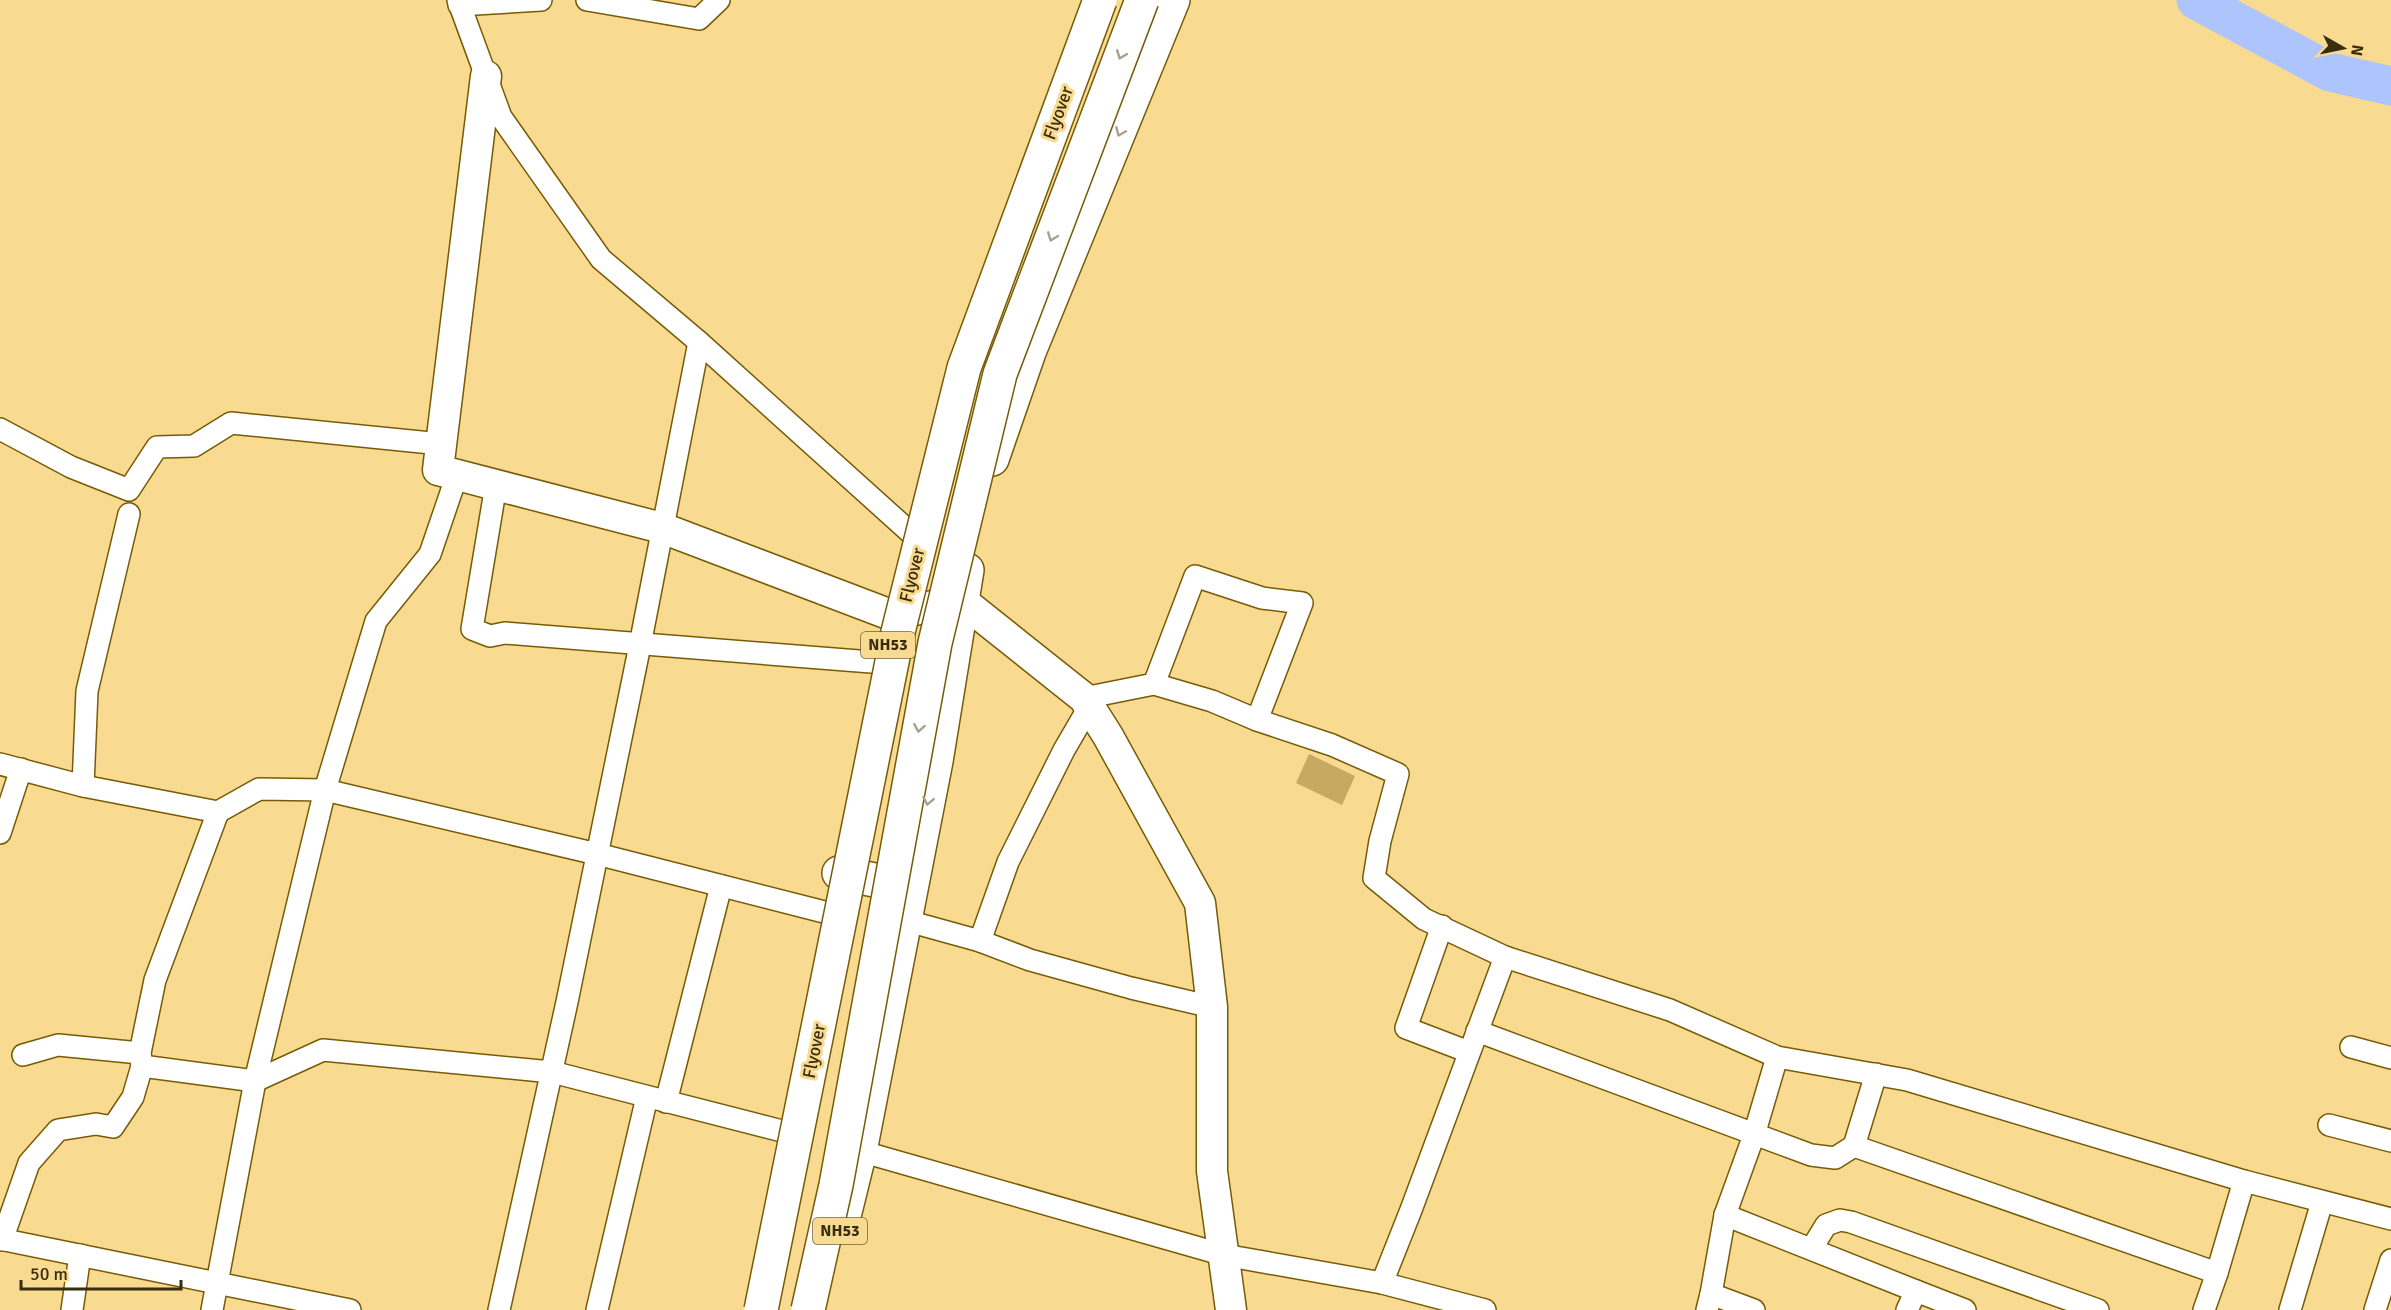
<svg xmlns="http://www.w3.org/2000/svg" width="2391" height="1310" viewBox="0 0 2391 1310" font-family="Signika,sans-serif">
	<rect width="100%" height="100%" fill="#f9da91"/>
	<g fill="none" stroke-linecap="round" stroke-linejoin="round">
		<path stroke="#adc4fc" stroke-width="39" d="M2196,0L2330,72L2391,86"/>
	</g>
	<path fill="#c7a961" d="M1309,754L1355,776L1342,805L1296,783Z"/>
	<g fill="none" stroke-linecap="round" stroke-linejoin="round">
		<g stroke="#775b05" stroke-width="24">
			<g id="street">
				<path d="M458,0L501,117L601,259L699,342L912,534"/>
				<path d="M587,0L699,19L719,0"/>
				<path d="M459,5L541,0"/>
				<path d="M0,429L71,467L129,490L157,447L194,446L231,423L441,444"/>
				<path d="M496,485L472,629L490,636L505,633L884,663"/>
				<path d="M1154,684L1195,576L1262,598L1302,603L1257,720"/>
				<path d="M1084,698L1154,684L1212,701L1257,720L1332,745L1398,774L1380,841L1374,878L1424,919L1505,957L1670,1010L1777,1057L1907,1080L2244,1181L2391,1219"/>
				<path d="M0,764L83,786L218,812L259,789L325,790L376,621L430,554L457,475"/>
				<path d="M83,786L87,691L129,514"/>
				<path d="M0,833L21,769"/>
				<path d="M904,920L980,941L1030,960L1131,988L1212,1007"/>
				<path d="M1442,926L1406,1028L1469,1052"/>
				<path d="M980,941L1008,862L1064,750L1089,707"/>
				<path d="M1477,1031L1811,1155L1835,1158L1854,1146L1876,1074"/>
				<path d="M2351,1047L2391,1058"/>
				<path d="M23,1055L58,1045L140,1053"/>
				<path d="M142,1066L255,1081L323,1050L552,1072L790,1133"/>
				<path d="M666,1102L721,886"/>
				<path d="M2329,1125L2391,1141"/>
				<path d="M1854,1146L2217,1273"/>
				<path d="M860,1151L1224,1255L1382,1283L1485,1310"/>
				<path d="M1725,1215L1916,1291"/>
				<path d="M0,1239L350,1310"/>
				<path d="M2,1240L29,1163L58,1130L96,1124L113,1127L133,1097L142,1066L140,1053L155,980L218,812"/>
				<path d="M1812,1248L1826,1225L1840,1220L1851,1222L2098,1310"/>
				<path d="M1382,1283L1411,1210L1505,957"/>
				<path d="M1711,1294L1725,1215L1754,1135L1777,1057"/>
				<path d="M72,1310L80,1255"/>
				<path d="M212,1310L255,1081L325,790L597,854L832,914"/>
				<path d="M499,1310L567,1002L640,645L699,342"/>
				<path d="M597,1310L647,1097"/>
				<path d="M1707,1310L1711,1294L1754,1310"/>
				<path d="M1907,1310L1916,1291L1965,1310"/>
				<path d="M2204,1310L2217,1273L2244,1181"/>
				<path d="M2290,1310L2322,1202"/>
				<path d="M2375,1310L2391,1260"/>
			</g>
		</g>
		<g stroke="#775b05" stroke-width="33">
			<path id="secondary" d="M486,76L438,470L662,528L891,615L961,600L1084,698L1108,736L1200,903L1212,1007V1171L1231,1310"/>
		</g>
		<g stroke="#775b05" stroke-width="36">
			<g id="highway">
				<path d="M992,459L1029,352L1173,0"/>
				<path d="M839,873L910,887"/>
				<path d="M845,1212L860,1151L936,761L967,570"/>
			</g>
		</g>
		<use href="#street" stroke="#fff" stroke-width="21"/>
		<use href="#secondary" stroke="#fff" stroke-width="30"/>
		<use href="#highway" stroke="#fff" stroke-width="33"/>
		<g stroke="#775b05" stroke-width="36" stroke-linecap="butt">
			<g id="highway-bridge">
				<path d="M761,1310L898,632L964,368L1100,0"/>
				<path d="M808,1310L836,1185L935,643L1000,374L1142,0"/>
			</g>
		</g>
		<use href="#highway-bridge" stroke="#fff" stroke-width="33"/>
	</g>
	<defs><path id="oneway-chevron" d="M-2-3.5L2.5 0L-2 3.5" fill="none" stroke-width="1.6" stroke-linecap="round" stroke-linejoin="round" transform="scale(1.5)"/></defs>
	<g stroke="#a6a093">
		<use href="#oneway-chevron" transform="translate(1121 55) rotate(111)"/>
		<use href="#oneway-chevron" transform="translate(1120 132) rotate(113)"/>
		<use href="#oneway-chevron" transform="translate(1052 237) rotate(111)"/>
		<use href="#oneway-chevron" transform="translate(919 728) rotate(100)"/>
		<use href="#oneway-chevron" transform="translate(928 801) rotate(101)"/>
	</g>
	<g text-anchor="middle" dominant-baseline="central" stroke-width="6" stroke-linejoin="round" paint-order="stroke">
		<g fill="#f9da91" stroke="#736135" stroke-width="1.5">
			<rect x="861" y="632" width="54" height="26" rx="4.5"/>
			<rect x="813" y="1218" width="54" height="26" rx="4.5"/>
		</g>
		<g font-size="16" font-weight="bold" fill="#392d0e">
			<text x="888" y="645">NH53</text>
			<text x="840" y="1231">NH53</text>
		</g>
		<g font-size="18" fill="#392d0e" stroke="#f9da91">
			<text transform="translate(1058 113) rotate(-70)">Flyover</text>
			<text transform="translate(912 575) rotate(-76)">Flyover</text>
			<text transform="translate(814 1051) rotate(-79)">Flyover</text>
		</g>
	</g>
	<g transform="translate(2343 48) rotate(99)" stroke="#f9da91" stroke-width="4.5" paint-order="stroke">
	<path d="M0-4.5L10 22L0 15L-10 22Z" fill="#392d0e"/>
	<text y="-9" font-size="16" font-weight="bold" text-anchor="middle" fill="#392d0e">N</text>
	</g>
	<path d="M21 1280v9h160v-9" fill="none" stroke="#392d0e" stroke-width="3"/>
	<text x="30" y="1280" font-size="18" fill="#392d0e" stroke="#f9da91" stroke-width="4.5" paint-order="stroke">50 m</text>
</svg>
